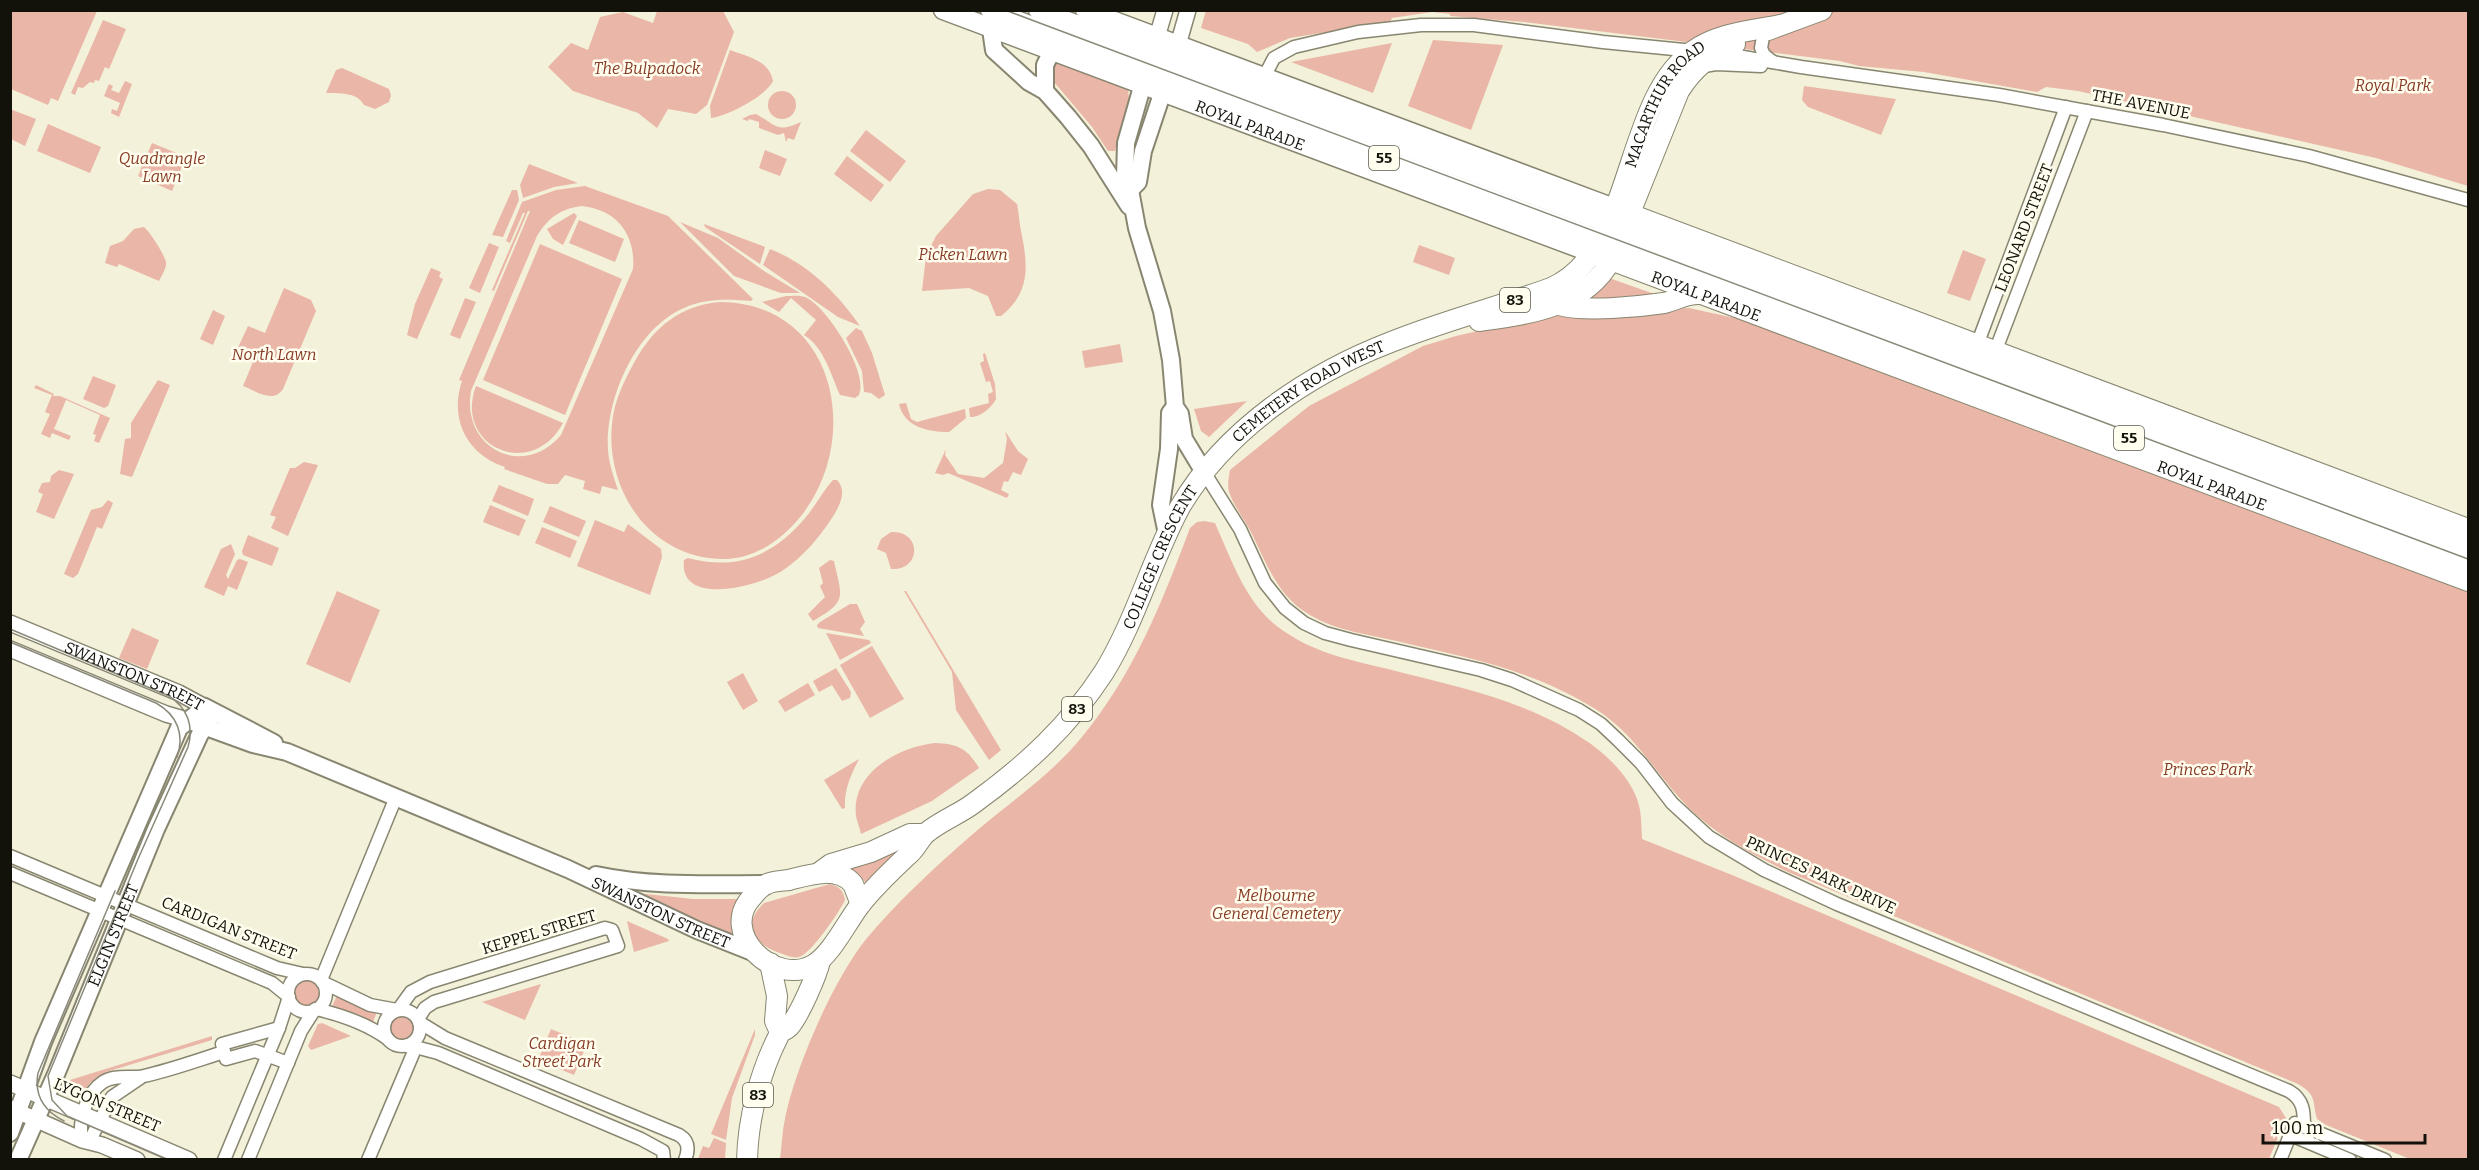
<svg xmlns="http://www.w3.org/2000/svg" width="2479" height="1170" viewBox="0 0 2479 1170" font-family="Bitter,serif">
	<rect width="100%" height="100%" fill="#f3f1d9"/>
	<g fill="#eab6a8" fill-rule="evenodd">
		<path d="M1206,10L2468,11V186L2376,158L2176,113L2174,116L2145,109L2136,104L2078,91L2046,87L2037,92L1924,72L1859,66L1840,61L1524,22L1450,16V14L1432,12L1392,18L1390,22L1290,38L1257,52L1248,44L1201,28Z"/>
		<path d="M10,11H97L58,101L51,98L48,105L11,89Z"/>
		<path d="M657,11H723L734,32L707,105L696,114L668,109L657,128L638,113L573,91L548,67L571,43L588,50L600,17L623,12L653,23Z"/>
		<path d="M103,20L126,29L109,69L105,67L99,81L95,80L94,83L90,82L83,88L78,87L75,95L71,93Z"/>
		<path d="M1433,40L1503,45L1471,130L1408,106Z"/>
		<path d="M1392,43L1373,93L1291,62Z"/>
		<path d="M730,50C748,57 769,60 773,81C766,96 728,116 711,118L710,106Z"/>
		<path d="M1049,58L1128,88L1129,99L1115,151H1108L1092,127L1049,76Z"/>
		<path d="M342,68L389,89L391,95L389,102L375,109L364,105C356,91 339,94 326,93L336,70Z"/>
		<path d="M125,81L132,84L119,117L111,113L112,109L117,111L120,103L104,96L109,84L113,86L111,90L119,93Z"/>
		<path d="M1804,86L1896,99L1881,135L1808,107L1802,100Z"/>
		<circle cx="782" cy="105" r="14"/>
		<path d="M10,109L36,119L25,146L11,139Z"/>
		<path d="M756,114C777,126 777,133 801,122L794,140L788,138L786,142L784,133L778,135L759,128V122L749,119L748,121L742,119L750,115Z"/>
		<path d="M48,124L101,147L90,173L37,151Z"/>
		<path d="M866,130L906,161L890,182L850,151Z"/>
		<path d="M152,143L186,157L172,191L138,176Z"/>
		<path d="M765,150L787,159L780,176L759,168Z"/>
		<path d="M847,156L884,185L871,202L834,174Z"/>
		<path d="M529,164L578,183L554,187L523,198L520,185Z"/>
		<path d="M585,186L668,216L753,299L751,301C728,299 706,298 684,308C635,329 605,400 608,450C609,465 614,477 618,490L602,486L600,494L583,489L585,481L565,475L558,484H547L504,469L505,467C467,455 449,419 462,381L459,380L530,211H528L494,291L492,290L525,213H523L510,243L506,241L522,202L556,190ZM581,206C616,209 636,234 633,269L561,435C523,480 461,448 471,391L537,236C548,218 560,209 581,206Z"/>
		<path d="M988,189L1000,190L1017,204C1019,213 1019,222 1021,231C1028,265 1031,292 1001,316H996L988,296L969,288L922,291L926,256L936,236L973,194Z"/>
		<path d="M512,190H517L519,200L503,237L492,235Z"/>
		<path d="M574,213L577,216L563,245L553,239L547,229Z"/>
		<path d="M579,220L624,239L615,262L569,243Z"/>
		<path d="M680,222L718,238L764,271L800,293H781L734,276Z"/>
		<path d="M704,224L765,247L760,264L705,227Z"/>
		<path d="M144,227C150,232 164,254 166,262C167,268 162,275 159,281L119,264L117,267L105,263L110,246L123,241L134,229Z"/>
		<path d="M489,243L499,247L480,293L469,288Z"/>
		<path d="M540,244L622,279L565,415L483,380Z"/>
		<path d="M1419,245L1455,258L1449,275L1413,262Z"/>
		<path d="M770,249C808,264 837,293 860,326L838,317L763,265Z"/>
		<path d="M1963,250L1986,259L1970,301L1947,293Z"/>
		<path d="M431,268L441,272L439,277L443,279L417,339L407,335L415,304Z"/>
		<path d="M1609,278L1663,297L1579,303Z"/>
		<path d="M284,288L311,300L316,311L283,389C273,404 256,391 243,386L253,362L235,354L248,326L265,333Z"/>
		<path d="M786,296C791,296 799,295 805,297C826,305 870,374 859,395L855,398L840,395C831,375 824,347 804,335L816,320L791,298L779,312L762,302Z"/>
		<path d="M465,298L476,302L460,339L450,335Z"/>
		<path d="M720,302C845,303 866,459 786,532C770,547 748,559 725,559C653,560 605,493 612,424C614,401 624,381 635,361C654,327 681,305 720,302Z"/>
		<path d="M1689,308L1739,319L2468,592V1159H2410L2326,1125L2317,1119C2312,1100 2317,1095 2298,1084L1788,872C1754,855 1717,836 1689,808C1657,776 1636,735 1597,710C1533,670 1473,659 1401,642C1371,635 1336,631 1310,615C1279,598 1267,565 1253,536C1246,521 1234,507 1229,492C1227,486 1229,476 1230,470L1309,406L1423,346L1456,336L1552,314Z"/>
		<path d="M213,310L225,316L213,345L200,339Z"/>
		<path d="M856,328L862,331L872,353L885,395L879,399L871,393L864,392L862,371L846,338Z"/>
		<path d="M1120,344L1123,362L1085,368L1082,351Z"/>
		<path d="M985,353L995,384L996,399C992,407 980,418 970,417L969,408L989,403L988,394L993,392L990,381L986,382L980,363L984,361L983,354Z"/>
		<path d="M93,376L116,385L108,406L104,408L83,399Z"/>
		<path d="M158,380L170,385L132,477L120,474L125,439L131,438V423Z"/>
		<path d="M36,385L54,394L53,396H60L110,418L99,443L94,441L96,435L93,434L100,415L66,400L54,429L71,436L69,440L52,433L50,438L41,434L50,414L45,412L52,395L34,388Z"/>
		<path d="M476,386L563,423C532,481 453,447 476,386Z"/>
		<path d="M1247,401L1209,437L1201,431L1194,409Z"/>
		<path d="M906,403L911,419L917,422L965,409L966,418L949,432C928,432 904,427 899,404Z"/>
		<path d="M1005,431L1018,451L1028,459L1021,475L1013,472L1008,482L1004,481L1001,490L1009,494L1007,498L948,473L943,475L935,473L946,449L945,455L958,474L984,478L1003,463L1007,439Z"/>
		<path d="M304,462L318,465L288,536L271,528L276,517L270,515L290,468H295Z"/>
		<path d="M59,470L74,474L54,519L36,512L43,494L38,492L42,483L50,482L51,476Z"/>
		<path d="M833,480H837C848,491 839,507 832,518C818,539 803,557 782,571C760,586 678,608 684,560L688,558C737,571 773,556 806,517C816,505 823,491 833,480Z"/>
		<path d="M499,485L534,499L528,516L492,501Z"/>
		<path d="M108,500L113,503L102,529L97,527L78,574L73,578L64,574L91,510L102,507Z"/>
		<path d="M490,505L526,520L519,536L483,522Z"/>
		<path d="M550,506L586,521L579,537L543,522Z"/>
		<path d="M595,520L624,532L628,524L661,549L662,557L650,595L577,566Z"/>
		<path d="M1204,521L1215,523C1231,559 1246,603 1278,627C1313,653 1347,659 1388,669C1458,687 1531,701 1591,744C1609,757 1629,777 1637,799C1642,812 1641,826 1642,839L1732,875L2279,1107L2286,1118L2269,1159H780C782,1146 782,1132 785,1119C795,1068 834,978 867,938C899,900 936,866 974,833C1010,802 1051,775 1082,737C1133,675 1162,603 1190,528L1197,522Z"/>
		<path d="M542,527L577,541L570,558L535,543Z"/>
		<path d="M891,532C922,530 922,571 891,569L886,553L877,549L881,539Z"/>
		<path d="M248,535L279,548L272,566L243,555L242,551Z"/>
		<path d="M231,544L235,554L226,575L228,579L237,560L240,559L248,562L237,590L228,586L224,596L204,587L221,549Z"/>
		<path d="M830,560L834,561C842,598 848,601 813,621L808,614L825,597L820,586L823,583L819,568Z"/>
		<path d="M337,591L380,610L350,683L306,664Z"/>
		<path d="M904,591H906L1001,750L989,760L956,710L952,672Z"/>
		<path d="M850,604H857L865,622L860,629L864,636L818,628L817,625L820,622Z"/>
		<path d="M132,628L159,640L147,669L119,658Z"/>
		<path d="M826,633L869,640L871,643L840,660Z"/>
		<path d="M872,646L904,699L870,718L840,665Z"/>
		<path d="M836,668L851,692L850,698L842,701L832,685L819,692L813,681Z"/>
		<path d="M743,673L758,701L743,710L727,682Z"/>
		<path d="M808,683L815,695L785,712L778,701Z"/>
		<path d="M935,743C958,744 967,748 979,768L932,801L861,834C860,828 857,822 856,816C851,772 899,747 935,743Z"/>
		<path d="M859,759C851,775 844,789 845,808L842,809L824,780Z"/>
		<path d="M908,843L866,883L855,871L846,868Z"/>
		<path d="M830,884C840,887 843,890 845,900C840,911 811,954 799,957C792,959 784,954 777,952C752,942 742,924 764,903Z"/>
		<path d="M627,892L693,899H740L732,914L733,936Z"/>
		<path d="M627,921L668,939L669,941L634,952Z"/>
		<circle cx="307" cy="993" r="13"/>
		<path d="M541,984L525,1020L482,1002Z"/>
		<path d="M337,995L377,1012L372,1024L332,1007Z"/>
		<circle cx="402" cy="1028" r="12"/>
		<path d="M322,1023L351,1036L311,1050L308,1046L318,1024Z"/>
		<path d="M551,1029L587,1044L574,1075L538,1060Z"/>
		<path d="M755,1029V1035L732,1098L726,1140L711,1134Z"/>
		<path d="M212,1036V1040L106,1072L90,1083L81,1096L70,1080Z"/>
		<path d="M714,1138L726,1143L725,1159H698L703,1146L709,1148Z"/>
	</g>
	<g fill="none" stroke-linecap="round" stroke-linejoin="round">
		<g stroke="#888670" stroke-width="15">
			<g id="minor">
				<path d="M1772,28L1763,37L1761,48L1764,55L1773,62"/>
				<path d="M1720,53L1801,67L1999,95L2163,125L2309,156L2468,200"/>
				<path d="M1704,66L1716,64L1761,66"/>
				<path d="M1264,77L1274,58L1294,47L1358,32L1421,25H1474L1603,42L1694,51"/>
				<path d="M1977,345L2066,107"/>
				<path d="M1995,352L2087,111"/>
				<path d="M1204,472L1240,529L1265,583L1285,608L1304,623L1325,633L1351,640L1481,670L1512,680L1579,710L1601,724L1618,740L1641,763L1672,803L1709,837L1764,870L1837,904L2289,1091C2304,1100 2304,1112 2304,1127"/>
				<path d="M10,856L277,968L303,974"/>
				<path d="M10,873L272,983L288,996"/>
				<circle cx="307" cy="993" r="19"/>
				<path d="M321,980L396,797"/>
				<path d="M322,982L370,1005L397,1010"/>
				<path d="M316,1009C342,1015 366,1023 388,1039"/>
				<path d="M398,1010L411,992L430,982L605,928L612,930L618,946L434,1002L425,1008L418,1019"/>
				<circle cx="402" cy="1028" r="18"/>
				<path d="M419,1022L445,1038L679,1135C689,1141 689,1150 685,1160"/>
				<path d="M279,1028L222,1044L226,1059L255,1051L288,1063"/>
				<path d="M408,1045L438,1053L641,1139L663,1151L664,1160"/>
				<path d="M2291,1135L2350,1160"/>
				<path d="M82,1140C78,1121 86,1093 103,1082C115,1074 131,1079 144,1076C171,1070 198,1060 224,1052"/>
				<path d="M89,1142L112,1097L140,1078"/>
				<path d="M224,1160L279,1028L289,997"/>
				<path d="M248,1160L301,1031L315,1009"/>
				<path d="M368,1160L415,1049L407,1046"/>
				<path d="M2280,1160L2295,1123L2385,1160"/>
			</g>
		</g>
		<g stroke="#888670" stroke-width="18">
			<g id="tertiary">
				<path d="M1157,37L1165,10"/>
				<path d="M1178,45L1188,10"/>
				<path id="s1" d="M10,623L179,693L205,707"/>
				<path d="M10,649L166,714L187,720"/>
				<path d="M10,1083L189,1160"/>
				<path d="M10,1108L82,1140L102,1145L137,1160"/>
			</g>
		</g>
		<g stroke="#888670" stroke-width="20">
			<g id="secondary">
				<path d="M991,29L994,50L1029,82L1045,91L1068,117L1091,146L1129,206"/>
				<path d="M1146,73L1126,143L1125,178L1130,190L1137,228L1162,311L1171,360L1175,407L1180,414L1184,439L1204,472"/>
				<path d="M1045,91V65L1052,51"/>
				<path d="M1130,190L1138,182L1143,151L1166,82"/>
				<path d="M1167,534L1161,505L1169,449L1170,413L1174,408"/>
				<path id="s2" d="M187,720L253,744L287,752L568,869L697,930L755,953"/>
				<path d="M596,875C652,887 710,884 767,884"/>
				<path d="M10,1133L43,1042L179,728L205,707L274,743"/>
				<path id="s3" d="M18,1160L57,1072L156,829L200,734L210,719"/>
			</g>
		</g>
		<g stroke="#888670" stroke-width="21">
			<g id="primary">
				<path id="s4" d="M943,10L1592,253"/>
				<path d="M990,10L1599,239"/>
				<path d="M1038,10L1607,223"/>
				<path d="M1085,10L1614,208"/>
			</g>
		</g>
		<g stroke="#888670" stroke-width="22">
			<g id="trunk">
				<path d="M1768,30L1822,10"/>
				<path d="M1614,208L2468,529"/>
				<path d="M1607,223L2468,546"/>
				<path d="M1599,239L2468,566"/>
				<path id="s5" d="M1592,253L2468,581"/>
				<path d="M1559,305C1585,312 1637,307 1664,303C1677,300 1687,293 1700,294"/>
				<path d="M1479,321C1528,314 1584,308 1611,260L1679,91C1693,69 1711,53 1735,44"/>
				<path d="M820,872L831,864L871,852L910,834H925"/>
				<path id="s6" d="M861,904L853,884C837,865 808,875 789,880C782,881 773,881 767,884C762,886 756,892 753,896C717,932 774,987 813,965C831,955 847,922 860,905C874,887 891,871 907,856C915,850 918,842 924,835C936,823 960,814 974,803C1025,766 1069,726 1104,672C1136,620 1151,561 1180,507C1225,430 1308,374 1391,342C1443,321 1498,307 1551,288C1636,251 1622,100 1693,51C1718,33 1750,31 1780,25"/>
				<path d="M770,963L777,996L775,1021L780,1032"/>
				<path d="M747,1160C748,1118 760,1072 779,1035C781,1030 785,1031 789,1027C799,1016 817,975 820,961"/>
			</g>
		</g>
		<use href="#minor" stroke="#fff" stroke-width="12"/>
		<use href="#tertiary" stroke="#fff" stroke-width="15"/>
		<use href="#secondary" stroke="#fff" stroke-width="16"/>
		<use href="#primary" stroke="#fff" stroke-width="18"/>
		<use href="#trunk" stroke="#fff" stroke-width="20"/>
		<g stroke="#8b8979" stroke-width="1.5">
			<path d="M1005,10L2468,559"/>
			<path d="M10,629L169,696C188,708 194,727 188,747L138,859L48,1076L52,1100L67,1116L169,1160"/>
			<path d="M10,642L156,703C177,715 185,734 177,757"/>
			<path d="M64,1121C44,1111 34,1095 38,1073L115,891"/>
		</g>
	</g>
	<g text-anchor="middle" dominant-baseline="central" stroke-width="5" stroke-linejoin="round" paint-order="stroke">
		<g fill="#fffeef" stroke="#5a594f" stroke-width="1.5">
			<rect x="1369" y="146" width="30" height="24" rx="4.5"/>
			<rect x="1500" y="288" width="30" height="24" rx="4.5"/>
			<rect x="2114" y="426" width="30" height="24" rx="4.5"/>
			<rect x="1062" y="697" width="30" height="24" rx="4.5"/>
			<rect x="743" y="1083" width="30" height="24" rx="4.5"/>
		</g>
		<g font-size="15" font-weight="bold" fill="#13120a">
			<text x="1384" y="158">55</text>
			<text x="1515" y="300">83</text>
			<text x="2129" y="438">55</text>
			<text x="1077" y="709">83</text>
			<text x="758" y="1095">83</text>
		</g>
		<g font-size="16" font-style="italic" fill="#873b26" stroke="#fffeef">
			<text x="647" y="68">The Bulpadock</text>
			<text x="2393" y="85">Royal Park</text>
			<text x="162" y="158">Quadrangle<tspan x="162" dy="18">Lawn</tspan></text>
			<text x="963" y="254">Picken Lawn</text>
			<text x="274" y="354">North Lawn</text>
			<text x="2208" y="769">Princes Park</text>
			<text x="1276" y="895">Melbourne<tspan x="1276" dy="18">General Cemetery</tspan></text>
			<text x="562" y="1043">Cardigan<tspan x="562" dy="18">Street Park</tspan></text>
		</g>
		<g font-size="16" fill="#13120a" stroke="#fffeef">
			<text transform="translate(2141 104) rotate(11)">THE AVENUE</text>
			<text stroke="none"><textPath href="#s6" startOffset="1520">MACARTHUR ROAD</textPath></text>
			<text stroke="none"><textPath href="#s4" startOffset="328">ROYAL PARADE</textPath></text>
			<text transform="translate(2024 228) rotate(-69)">LEONARD STREET</text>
			<text stroke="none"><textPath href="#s5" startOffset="122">ROYAL PARADE</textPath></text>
			<text stroke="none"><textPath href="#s6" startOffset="1032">CEMETERY ROAD WEST</textPath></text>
			<text stroke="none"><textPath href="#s5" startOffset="662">ROYAL PARADE</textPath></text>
			<text stroke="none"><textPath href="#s6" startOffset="802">COLLEGE CRESCENT</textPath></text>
			<text stroke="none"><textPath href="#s1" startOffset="135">SWANSTON STREET</textPath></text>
			<text transform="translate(1821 875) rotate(25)">PRINCES PARK DRIVE</text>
			<text stroke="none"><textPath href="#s2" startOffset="512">SWANSTON STREET</textPath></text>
			<text transform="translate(229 928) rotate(22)">CARDIGAN STREET</text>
			<text transform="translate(539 932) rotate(-17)">KEPPEL STREET</text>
			<text stroke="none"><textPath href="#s3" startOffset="244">ELGIN STREET</textPath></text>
			<text transform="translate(107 1105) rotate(23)">LYGON STREET</text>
		</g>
	</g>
	<rect width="2479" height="1170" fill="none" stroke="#13120a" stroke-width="24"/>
	<path d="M2263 1134v9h162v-9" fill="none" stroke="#13120a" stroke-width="3"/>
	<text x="2272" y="1134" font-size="18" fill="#13120a" stroke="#fffeef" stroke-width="4.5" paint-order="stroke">100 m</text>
</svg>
